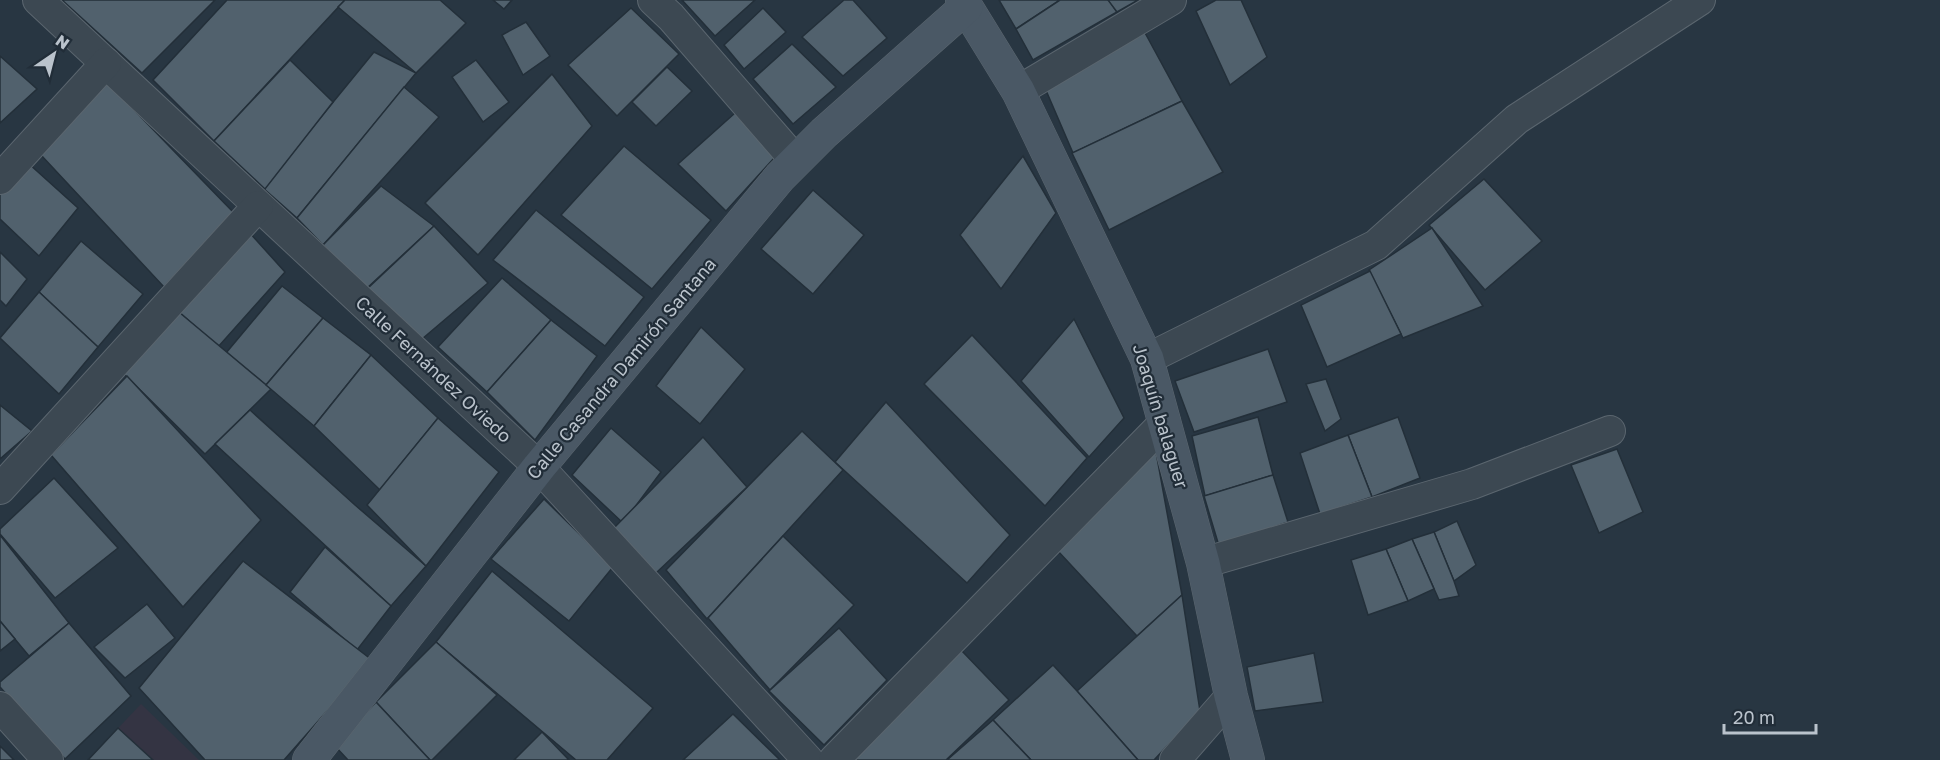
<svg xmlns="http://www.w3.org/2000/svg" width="1940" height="760" viewBox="0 0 1940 760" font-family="'Golos Text',sans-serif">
	<rect width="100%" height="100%" fill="#283642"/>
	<path fill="#343443" d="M141,704L199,760H88Z"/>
	<g fill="#51616d" stroke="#232f39" stroke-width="1.5">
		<path d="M62,0H215L142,73Z"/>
		<path d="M227,0H345L214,141L153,80Z"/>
		<path d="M345,0H440L466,23L416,73L338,7Z"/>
		<path d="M493,0H512L504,9Z"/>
		<path d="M682,0H755L715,36Z"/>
		<path d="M844,0H853L887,38L843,76L802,37Z"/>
		<path d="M999,0H1060L1016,29Z"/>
		<path d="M1060,0H1109L1117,12L1033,60L1016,29Z"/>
		<path d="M1108,0H1138L1117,12Z"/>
		<path d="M1216,0H1241L1267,57L1230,85L1196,11Z"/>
		<path d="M631,8L679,54L617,116L568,65Z"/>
		<path d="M763,8L786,32L744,69L724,45Z"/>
		<path d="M526,22L550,56L523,75L502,35Z"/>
		<path d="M1144,31L1182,101L1073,153L1045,88Z"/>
		<path d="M792,44L836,87L793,124L753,79Z"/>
		<path d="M374,52L416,73L297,218L263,188Z"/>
		<path d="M0,56L37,89L0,123Z"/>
		<path d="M290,60L333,102L265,189L214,141Z"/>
		<path d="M476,60L509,102L483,122L452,77Z"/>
		<path d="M667,67L692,91L656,126L632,102Z"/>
		<path d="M552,74L592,126L478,255L425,203Z"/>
		<path d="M106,81L233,212L164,287L41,155Z"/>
		<path d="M404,87L439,117L323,245L297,218Z"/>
		<path d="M1182,101L1223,172L1109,230L1072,153Z"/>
		<path d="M735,113L775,157L726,211L678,164Z"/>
		<path d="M624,146L711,220L652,289L561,215Z"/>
		<path d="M1023,156L1056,213L1001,289L960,235Z"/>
		<path d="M28,163L78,208L39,256L0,219V194Z"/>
		<path d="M1484,179L1542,241L1485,290L1429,225Z"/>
		<path d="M381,186L434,226L366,289L323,245Z"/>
		<path d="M813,190L864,235L813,294L761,249Z"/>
		<path d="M536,210L644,297L605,346L493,260Z"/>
		<path d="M434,226L488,283L422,339L367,289Z"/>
		<path d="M1432,228L1483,306L1403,338L1369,270Z"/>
		<path d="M249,232L285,272L218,347L177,310Z"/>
		<path d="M81,241L143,294L98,347L39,292Z"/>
		<path d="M0,252L27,279L6,306L0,300Z"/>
		<path d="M1370,271L1401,334L1327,367L1301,305Z"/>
		<path d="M502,278L551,320L487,392L438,347Z"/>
		<path d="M282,286L323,318L266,385L226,353Z"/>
		<path d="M39,292L98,347L59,394L0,338Z"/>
		<path d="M180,313L271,389L205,454L122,372Z"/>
		<path d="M323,318L371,355L314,426L266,385Z"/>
		<path d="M1074,319L1124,418L1089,457L1021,381Z"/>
		<path d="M551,320L597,356L535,440L487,392Z"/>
		<path d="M701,327L745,369L700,424L656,386Z"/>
		<path d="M972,335L1087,458L1045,506L924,384Z"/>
		<path d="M1268,349L1287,402L1194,432L1175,381Z"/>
		<path d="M371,355L438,418L380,490L314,426Z"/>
		<path d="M127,376L261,520L183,607L51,455Z"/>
		<path d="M1326,379L1341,419L1325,431L1306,384Z"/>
		<path d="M886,402L1010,535L967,583L835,462Z"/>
		<path d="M0,405L32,431L0,459Z"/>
		<path d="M250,410L355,505L426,566L391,606L215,444Z"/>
		<path d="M1258,417L1273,475L1205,496L1192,436Z"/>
		<path d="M1398,417L1420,478L1372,497L1348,435Z"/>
		<path d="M438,418L499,472L426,566L367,505Z"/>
		<path d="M611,428L661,472L623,523L572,475Z"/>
		<path d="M802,431L843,470L707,619L666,570Z"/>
		<path d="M1348,435L1372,497L1320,514L1300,453Z"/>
		<path d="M703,437L747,487L656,573L613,529Z"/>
		<path d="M1617,449L1643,512L1599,533L1571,465Z"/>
		<path d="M1156,452L1182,595L1137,636L1057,550Z"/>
		<path d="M1273,475L1288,522L1219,546L1204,496Z"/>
		<path d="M54,478L118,548L55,598L0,534V529Z"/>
		<path d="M544,499L613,567L569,621L491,559Z"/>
		<path d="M1457,521L1476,565L1454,581L1434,532Z"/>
		<path d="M1434,532L1454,581L1459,596L1439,600L1412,539Z"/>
		<path d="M0,535L69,623L29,656L0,621Z"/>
		<path d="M783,536L854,605L770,690L708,618Z"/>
		<path d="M1412,539L1434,589L1408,601L1386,549Z"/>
		<path d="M325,547L391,606L357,650L290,592Z"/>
		<path d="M1386,549L1408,601L1368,615L1351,560Z"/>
		<path d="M243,561L372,660L284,760H205L139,688Z"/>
		<path d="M492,571L653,708L607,760H576L436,642Z"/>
		<path d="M1182,595L1200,711L1154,760H1138L1077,691Z"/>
		<path d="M147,604L175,638L125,678L94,647Z"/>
		<path d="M0,621L15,639L0,651Z"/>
		<path d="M69,623L131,696L65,759L0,687V682Z"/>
		<path d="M839,628L887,680L824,745L769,691Z"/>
		<path d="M436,642L497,695L432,760H430L376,702Z"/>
		<path d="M961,650L1009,700L946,760H852Z"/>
		<path d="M1314,653L1323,702L1255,711L1247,667Z"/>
		<path d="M1053,665L1077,691L1138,760H1031L993,720Z"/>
		<path d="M376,702L430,760H348L335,746Z"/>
		<path d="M733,714L780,760H683Z"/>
		<path d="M993,720L1031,760H947Z"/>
		<path d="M118,728L153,760H88Z"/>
		<path d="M542,732L569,760H514Z"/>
		<path d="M0,746L14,760H0Z"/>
	</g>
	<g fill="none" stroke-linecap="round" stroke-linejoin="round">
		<g stroke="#5b666f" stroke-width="32">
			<g id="street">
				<path d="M38,0L539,467L808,760"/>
				<path d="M653,0L671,17L796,161"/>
				<path d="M1018,91L1171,0"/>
				<path d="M0,179L106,63"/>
				<path d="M1147,359L1376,245L1517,119L1700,0"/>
				<path d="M0,489L258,206"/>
				<path d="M1203,563L1472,484L1610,431"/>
				<path d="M0,707L48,760"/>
				<path d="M834,760L1165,422"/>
				<path d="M1175,760L1231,696"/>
			</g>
		</g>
		<g stroke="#5b666f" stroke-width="34">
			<g id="secondary">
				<path d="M962,0L1018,91L1147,359L1203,563L1231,696L1248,760"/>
				<path d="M309,760L539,467L780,177L824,133L966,7"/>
			</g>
		</g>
		<use href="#street" stroke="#3c4852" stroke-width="30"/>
		<use href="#secondary" stroke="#4a5865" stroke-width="33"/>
	</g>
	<g text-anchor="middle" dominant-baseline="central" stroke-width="4.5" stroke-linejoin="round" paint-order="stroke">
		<g font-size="18" fill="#bac3cc" stroke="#212d38">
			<text transform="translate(621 368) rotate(-50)">Calle Casandra Damirón Santana</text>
			<text transform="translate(434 369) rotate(43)">Calle Fernández Oviedo</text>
			<text transform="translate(1161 416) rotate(73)">Joaquín balaguer</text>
		</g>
	</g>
	<g transform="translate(54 54) rotate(35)" stroke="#212d38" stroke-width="4.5" paint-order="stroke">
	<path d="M0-4.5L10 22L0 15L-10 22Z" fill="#bac3cc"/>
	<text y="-9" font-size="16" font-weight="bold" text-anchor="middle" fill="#bac3cc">N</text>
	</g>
	<path d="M1724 724v9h92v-9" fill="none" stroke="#bac3cc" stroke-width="3"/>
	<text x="1733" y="724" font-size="18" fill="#bac3cc" stroke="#212d38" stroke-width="4.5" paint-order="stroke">20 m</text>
</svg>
